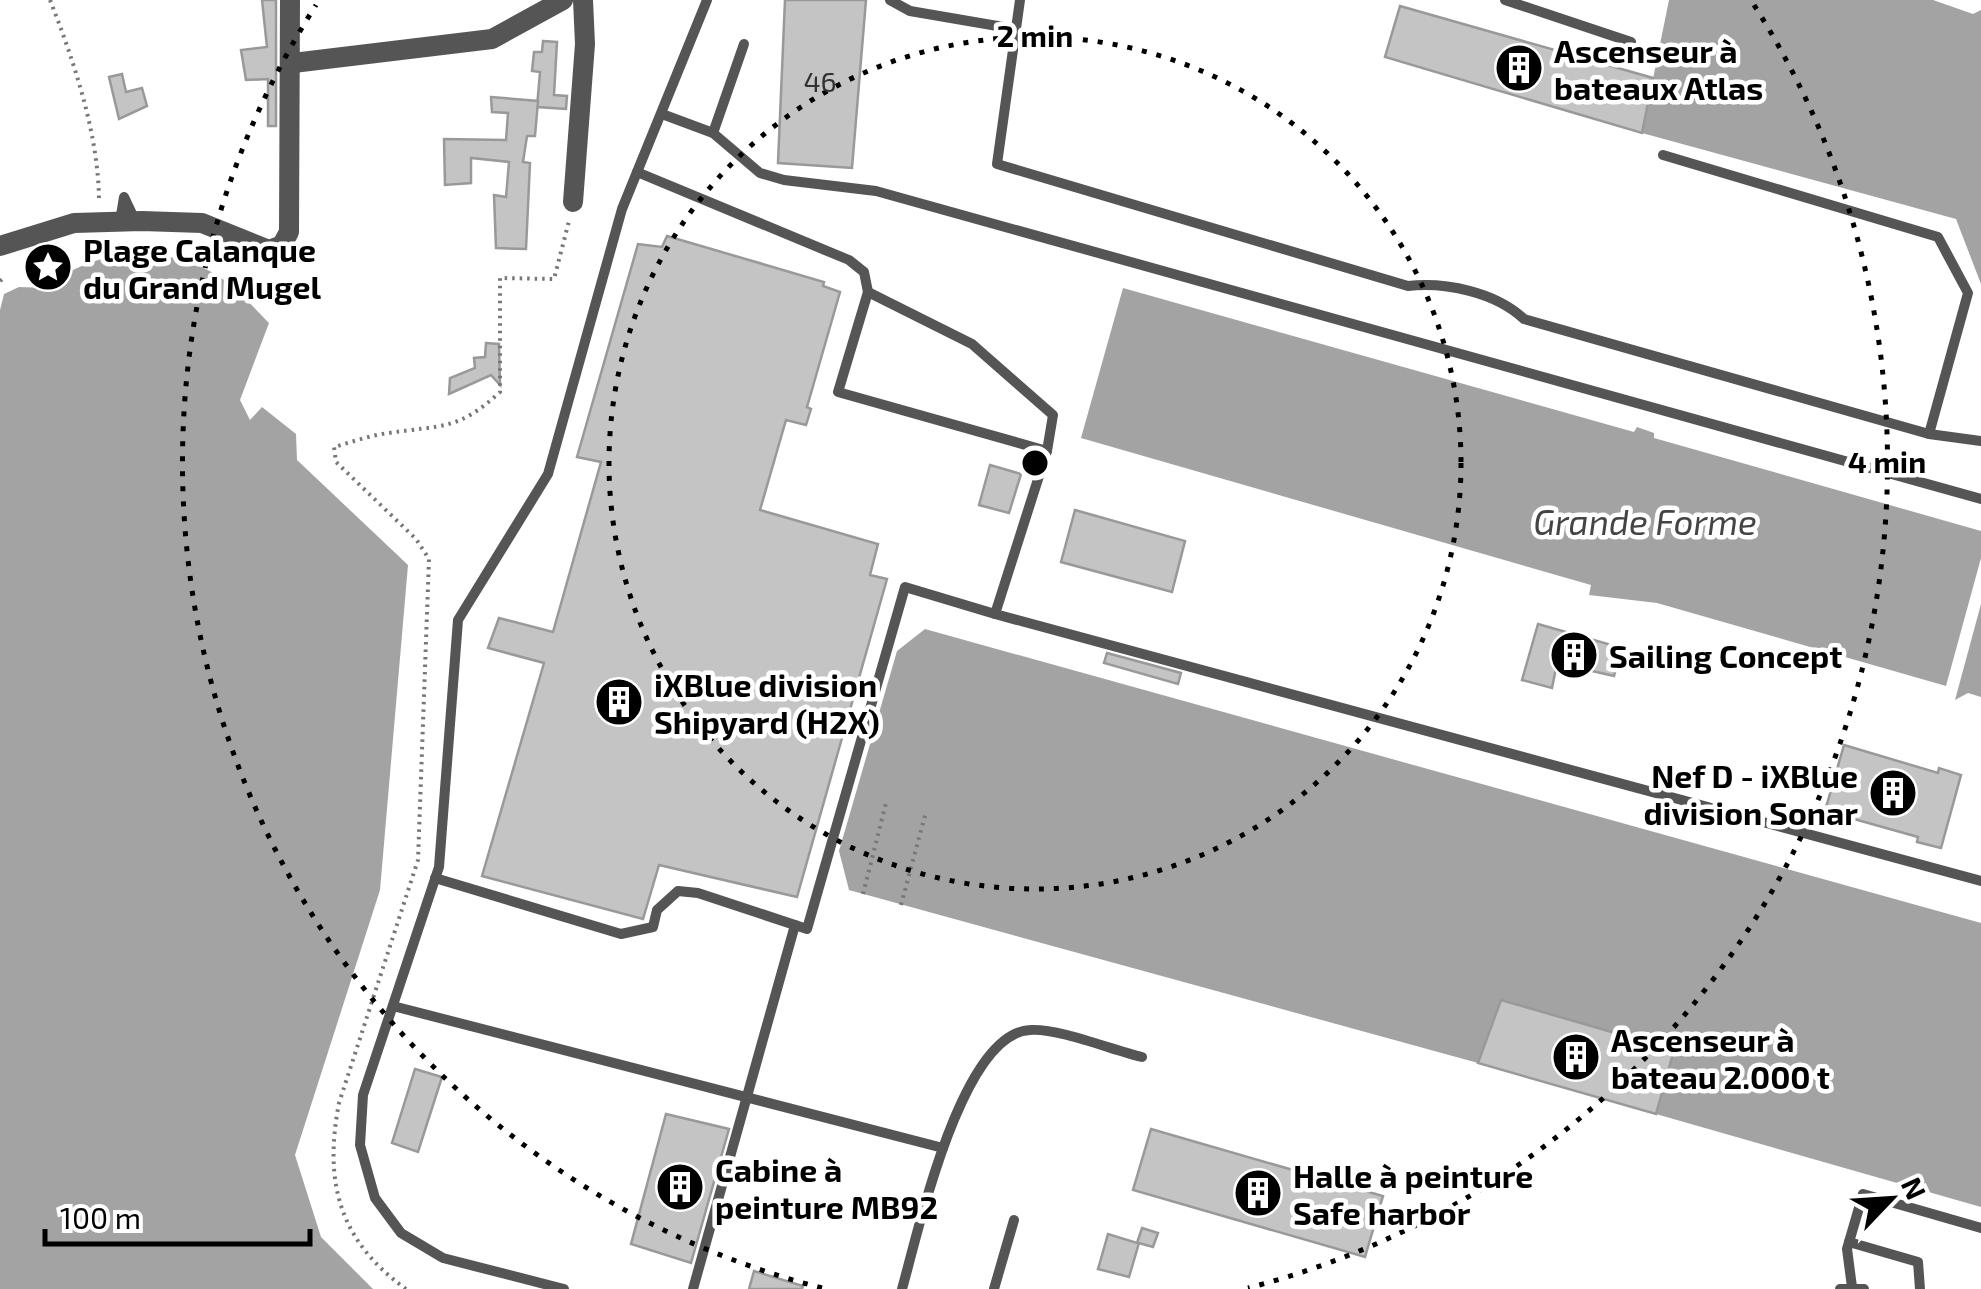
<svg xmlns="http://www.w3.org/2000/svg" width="1981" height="1289" viewBox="0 0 1981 1289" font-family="'Exo 2',sans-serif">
	<rect width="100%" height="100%" fill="#fff"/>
	<g fill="#a3a3a3">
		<path d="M1669,0H1933L1973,14L1981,10V284L1956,219L1642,133Z"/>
		<path d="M151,253C214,265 225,277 269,323L240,400L250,420L262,407L296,434L297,460L408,565L380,890L295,1155L321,1237L373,1289H0V310L4,294L19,287L47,288C79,261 110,254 151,253Z"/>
		<path d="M1123,288L1634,432L1637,427L1654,433V438L1981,531V558L1946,686L1657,603L1589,595L1591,585L1081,438Z"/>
		<path d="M1981,604V697L1968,693L1955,700Z"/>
		<path d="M925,629L1981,923V1207L1656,1114L1674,1051L1501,1000L1478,1063L849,890L839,851L897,651Z"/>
	</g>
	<g fill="#c4c4c4" stroke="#999" stroke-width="2.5">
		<path d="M262,0H276V126H268V79L246,80L241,50L267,47Z"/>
		<path d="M785,0H866L852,168L778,163Z"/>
		<path d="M1400,6L1653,78L1642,133L1385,57Z"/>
		<path d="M543,41L557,42L554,95L567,96L566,109L537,107L540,72L532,71L534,52H542Z"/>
		<path d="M122,74L126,92L142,88L147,106L119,119L109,77Z"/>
		<path d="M491,97L538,101L535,136H527L523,162L530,163L526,249L496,248L494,195L506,197L509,162L471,158V183L445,185L444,139L506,140L508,113L492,112Z"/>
		<path d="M667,236L824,282L823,286L840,292L807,407L811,409L806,425L786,420L760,510L878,544L870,575L887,579L797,897L659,865L643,919L482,876L544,663L488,648L499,618L553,632L601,462L577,457L638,244L662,247Z"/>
		<path d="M486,343L499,344L500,385L491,375L449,394L450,378L475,368L474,358L485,357Z"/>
		<path d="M990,465L1021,474L1009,513L979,505Z"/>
		<path d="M1075,510L1185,541L1172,592L1061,562Z"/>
		<path d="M1538,624L1622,648L1614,676L1557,663L1552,688L1522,680Z"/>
		<path d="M1107,653L1181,673L1178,684L1104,663Z"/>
		<path d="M1844,745L1938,773L1939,768L1961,775L1941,848L1917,842L1918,837L1825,811Z"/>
		<path d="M1501,1000L1674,1050L1656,1114L1478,1063Z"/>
		<path d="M415,1069L442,1077L418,1152L392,1143Z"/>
		<path d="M666,1114L729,1129L691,1263L631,1244Z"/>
		<path d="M1151,1129L1383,1196L1365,1257L1133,1190Z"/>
		<path d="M1142,1228L1158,1233L1153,1247L1139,1243L1129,1277L1098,1269L1108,1234L1137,1243Z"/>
		<path d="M754,1271L803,1286L802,1289H749Z"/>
	</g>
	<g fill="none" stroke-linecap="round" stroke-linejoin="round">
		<g stroke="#777" stroke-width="4" stroke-dasharray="2.5 5" stroke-linecap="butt">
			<path d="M50,0C74,61 99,136 99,202"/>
			<path d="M0,281L5,277"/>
			<path d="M863,894L886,803"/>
			<path d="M901,905L926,812"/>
			<path d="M406,1289C338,1240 324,1181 339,1103L418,860L429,559L416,539L336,462L334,447C352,442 371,435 389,433C441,425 458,431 500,392V278L554,279L569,221"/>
		</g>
		<g stroke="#555" stroke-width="10">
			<path d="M890,0L910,11L1015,29"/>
			<path d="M1020,0L997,164L1408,286C1446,282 1495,292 1524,319L1929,434L1981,441"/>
			<path d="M1505,0L1631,42"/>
			<path d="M662,114L713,133L760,173L784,180L876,191L1981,499"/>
			<path d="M713,133L744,44"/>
			<path d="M1663,155L1938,237L1968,293L1929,434"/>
			<path d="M637,172L849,260L864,272L868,292L838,392L1047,451L995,614L1981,881"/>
			<path d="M120,221L124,197L132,214"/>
			<path d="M868,292L972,344L1053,415L1047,451"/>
			<path d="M435,878L621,934L653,927L657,910L678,891L698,893L807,929L905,587L995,614"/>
			<path d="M393,1006L943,1148"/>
			<path d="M1849,1242L1918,1262L1920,1289"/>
			<path d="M1852,1287L1847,1249L1863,1194L1981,1228"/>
			<path d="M564,1289L443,1258L401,1233L375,1198L360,1145L363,1095L439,867L458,620L548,474L622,209L707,0"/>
			<path d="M693,1289L795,925"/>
			<path d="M902,1289C918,1233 961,1033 1030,1030C1059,1028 1112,1050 1142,1057"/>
			<path d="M994,1289L1014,1220"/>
			<path d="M1840,1289H1864"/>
		</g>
		<g stroke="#555" stroke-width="20">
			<path d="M293,63L492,39L563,0"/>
			<path d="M573,202L585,44L583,0"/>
			<path d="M0,246L74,223L142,221L202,223L269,250L282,245L289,232L290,0"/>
		</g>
	</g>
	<g fill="none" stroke="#000" stroke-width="5" stroke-dasharray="5 10">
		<circle cx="1035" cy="463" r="426"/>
		<path d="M822 1288A852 852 0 0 1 316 5M1754 5A852 852 0 0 1 1248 1288"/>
	</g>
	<defs>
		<g id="building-disc" transform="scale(2.5)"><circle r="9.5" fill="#000" stroke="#fff"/><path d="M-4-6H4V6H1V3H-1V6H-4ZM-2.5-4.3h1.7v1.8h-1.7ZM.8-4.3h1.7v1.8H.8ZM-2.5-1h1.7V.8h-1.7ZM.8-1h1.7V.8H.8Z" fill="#fff"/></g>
		<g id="sight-disc" transform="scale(2.5)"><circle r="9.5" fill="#000" stroke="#fff"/><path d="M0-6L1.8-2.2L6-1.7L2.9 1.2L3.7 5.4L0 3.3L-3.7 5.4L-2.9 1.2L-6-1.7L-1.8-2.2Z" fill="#fff"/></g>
	</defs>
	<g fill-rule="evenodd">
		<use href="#building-disc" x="1519" y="68"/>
		<use href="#sight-disc" x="48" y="267"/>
		<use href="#building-disc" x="1574" y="655"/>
		<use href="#building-disc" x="619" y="702"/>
		<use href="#building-disc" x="1893" y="793"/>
		<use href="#building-disc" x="1576" y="1057"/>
		<use href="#building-disc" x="680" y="1187"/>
		<use href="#building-disc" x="1258" y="1193"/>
	</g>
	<g text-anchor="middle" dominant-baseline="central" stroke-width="9" stroke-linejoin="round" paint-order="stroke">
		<g font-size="28" fill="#313131">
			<text x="820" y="81">46</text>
		</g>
		<g font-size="32" font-weight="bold" fill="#000" stroke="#fff" text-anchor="start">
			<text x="1554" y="50">Ascenseur à<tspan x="1554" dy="37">bateaux Atlas</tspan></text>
			<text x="83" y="249">Plage Calanque<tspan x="83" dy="37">du Grand Mugel</tspan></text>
			<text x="1609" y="655">Sailing Concept</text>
			<text x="654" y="684">iXBlue division<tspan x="654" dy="37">Shipyard (H2X)</tspan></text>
			<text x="1858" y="775" text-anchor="end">Nef D - iXBlue<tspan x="1858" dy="37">division Sonar</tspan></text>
			<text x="1611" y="1039">Ascenseur à<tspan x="1611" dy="37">bateau 2.000 t</tspan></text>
			<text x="715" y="1169">Cabine à<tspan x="715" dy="37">peinture MB92</tspan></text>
			<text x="1293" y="1175">Halle à peinture<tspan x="1293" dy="37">Safe harbor</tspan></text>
		</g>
		<g font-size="35" font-style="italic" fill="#444" stroke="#fff">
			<text x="1645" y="521">Grande Forme</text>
		</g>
	</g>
	<circle cx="1035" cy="463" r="15" fill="#000" stroke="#fff" stroke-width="5"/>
	<g font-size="30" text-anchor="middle" font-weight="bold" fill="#000" stroke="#fff" stroke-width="9" stroke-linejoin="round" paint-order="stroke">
		<text x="1035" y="47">2 min</text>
		<text x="1887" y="473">4 min</text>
	</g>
	<g transform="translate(1891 1199) rotate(65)" stroke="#ffffff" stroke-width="8" paint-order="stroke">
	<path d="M0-8L18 38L0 25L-18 38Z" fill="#000000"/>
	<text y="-15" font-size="28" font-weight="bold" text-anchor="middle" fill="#000000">N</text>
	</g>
	<path d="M45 1229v15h265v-15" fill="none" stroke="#000000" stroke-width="5"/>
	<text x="60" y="1229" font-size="30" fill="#000000" stroke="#ffffff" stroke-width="8" paint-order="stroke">100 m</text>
</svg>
